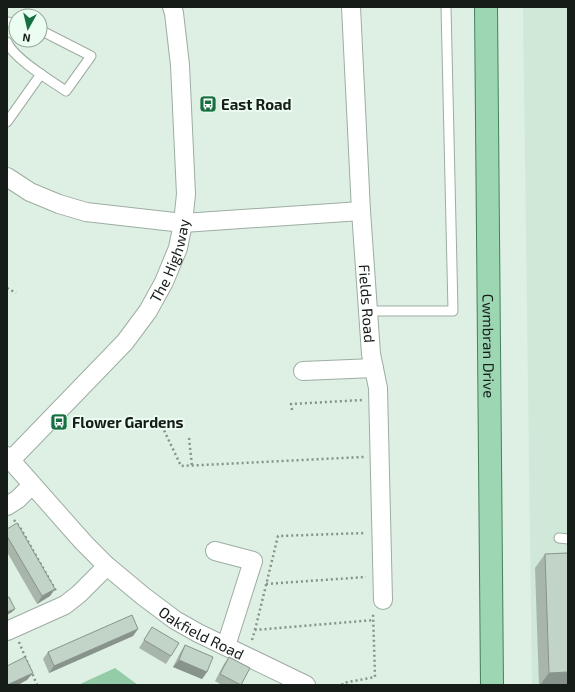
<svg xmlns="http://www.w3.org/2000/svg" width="575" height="692" viewBox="0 0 575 692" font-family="'Exo 2',sans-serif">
	<rect width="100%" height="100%" fill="#deefe3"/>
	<path fill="#cfe8d7" d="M523,7H568V685H532Z"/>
	<path fill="#95cca8" d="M115,668L138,685H78Z"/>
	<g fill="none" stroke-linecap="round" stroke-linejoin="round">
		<g stroke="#9dada2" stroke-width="11">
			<g id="service">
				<path d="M7,22L16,23"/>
				<path d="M7,42C13,58 51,81 66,91L91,56L40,30"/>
				<path d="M7,122L41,74"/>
				<path d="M368,311H453L446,7"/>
				<path d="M559,538L568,539"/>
			</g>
		</g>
		<g stroke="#9dada2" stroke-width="20">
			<g id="minor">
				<path id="s1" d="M351,7L361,211L368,311L371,354L378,388L383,600"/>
				<path d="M7,177L30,192L59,204L86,212L183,223L361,211"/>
				<path d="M303,371L374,368"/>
				<path id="s2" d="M7,456L84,543L107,566L143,596L175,620L198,633L306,685"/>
				<path id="s3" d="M11,460L125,342L148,311L164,282L178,248L183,223L186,194L180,65L174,13L172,7"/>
				<path d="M7,506L18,499L32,485"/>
				<path d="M215,551L253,561L226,646"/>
				<path d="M7,631L65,605L79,594L107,566"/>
			</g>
		</g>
		<g stroke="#42835c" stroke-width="24">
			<g id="primary">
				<path id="s4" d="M486,7L492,685"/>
			</g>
		</g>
		<g stroke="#86928a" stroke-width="2.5" stroke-dasharray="2 3" stroke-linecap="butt">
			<path d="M7,288L16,293"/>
			<path d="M292,410L291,404L363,400"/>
			<path d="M162,426L181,466L364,457"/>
			<path d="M189,438L192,466"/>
			<path d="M14,520L21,529L56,591"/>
			<path d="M266,584L366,577"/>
			<path d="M255,630L278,536L365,533"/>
			<path d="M252,640L255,630L374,620"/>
			<path d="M19,642L37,685"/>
			<path d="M342,685L343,683L375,677L373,613"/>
		</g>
		<use href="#service" stroke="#fff" stroke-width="9"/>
		<use href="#minor" stroke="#fff" stroke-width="18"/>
		<use href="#primary" stroke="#9cd6b3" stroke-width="22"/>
	</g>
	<g fill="#a7b5ab">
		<path d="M568,240V381H567V241Z"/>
		<path d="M7,529L55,589L50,596L37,604L7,552Z"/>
		<path d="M545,554L568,685H539L535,568Z"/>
		<path d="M152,627L171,656L166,664L139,648Z"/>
		<path d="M138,629L133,636L49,673L43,659L48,652Z"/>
		<path d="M185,645L207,672L202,679L173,667L180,653Z"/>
		<path d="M229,657L241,685H222L215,681L224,664Z"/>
	</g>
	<g fill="#88948b">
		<path d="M55,589L50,596L37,604L42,596Z"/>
		<path d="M15,609L12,612L7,615V612Z"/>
		<path d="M138,629L133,636L49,673L54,666Z"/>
		<path d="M179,660L207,672L202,679L173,667Z"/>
		<path d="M568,672V685H540L549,673Z"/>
		<path d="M33,673L27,680L18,685H7Z"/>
	</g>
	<g fill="#c2d3c7" stroke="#88948b">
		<path d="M17,523L55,589L42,596L7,536V529Z"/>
		<path d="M568,553V672L549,673L545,554Z"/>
		<path d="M9,597L15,609L7,612V598Z"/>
		<path d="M132,615L138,629L54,666L48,652Z"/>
		<path d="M152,627L179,643L171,656L144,640Z"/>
		<path d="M185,645L213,657L207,672L179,660Z"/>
		<path d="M25,657L33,673L7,685V666Z"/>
		<path d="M229,657L250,668L241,685L220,674Z"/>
	</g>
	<defs>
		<g id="bus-square" transform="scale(0.9)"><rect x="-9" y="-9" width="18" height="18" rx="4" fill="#166e41" stroke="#ebfdf0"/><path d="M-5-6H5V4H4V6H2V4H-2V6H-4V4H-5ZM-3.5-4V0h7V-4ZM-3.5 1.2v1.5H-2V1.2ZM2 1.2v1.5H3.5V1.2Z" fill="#fff"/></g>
	</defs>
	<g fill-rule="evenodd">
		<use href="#bus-square" x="208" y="104"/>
		<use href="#bus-square" x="59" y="422"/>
	</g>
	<g text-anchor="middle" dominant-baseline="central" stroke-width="4" stroke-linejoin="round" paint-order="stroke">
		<g font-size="15" font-weight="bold" fill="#161c18" stroke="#ebfdf0" text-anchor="start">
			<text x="221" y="104">East Road</text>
			<text x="72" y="422">Flower Gardens</text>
		</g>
		<g font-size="15" fill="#161c18" stroke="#ebfdf0">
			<text stroke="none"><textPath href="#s3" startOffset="258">The Highway</textPath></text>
			<text stroke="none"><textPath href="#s1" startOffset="297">Fields Road</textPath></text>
			<text stroke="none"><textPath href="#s4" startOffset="339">Cwmbran Drive</textPath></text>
			<text stroke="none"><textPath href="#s2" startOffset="265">Oakfield Road</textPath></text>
		</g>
	</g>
	<rect width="575" height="692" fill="none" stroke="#161c18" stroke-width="16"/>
	<g transform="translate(28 28) rotate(188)"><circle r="19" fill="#ebfdf0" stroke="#96a39a"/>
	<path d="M0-3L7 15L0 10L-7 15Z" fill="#166e41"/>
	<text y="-6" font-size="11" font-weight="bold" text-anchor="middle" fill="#161c18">N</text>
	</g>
</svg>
